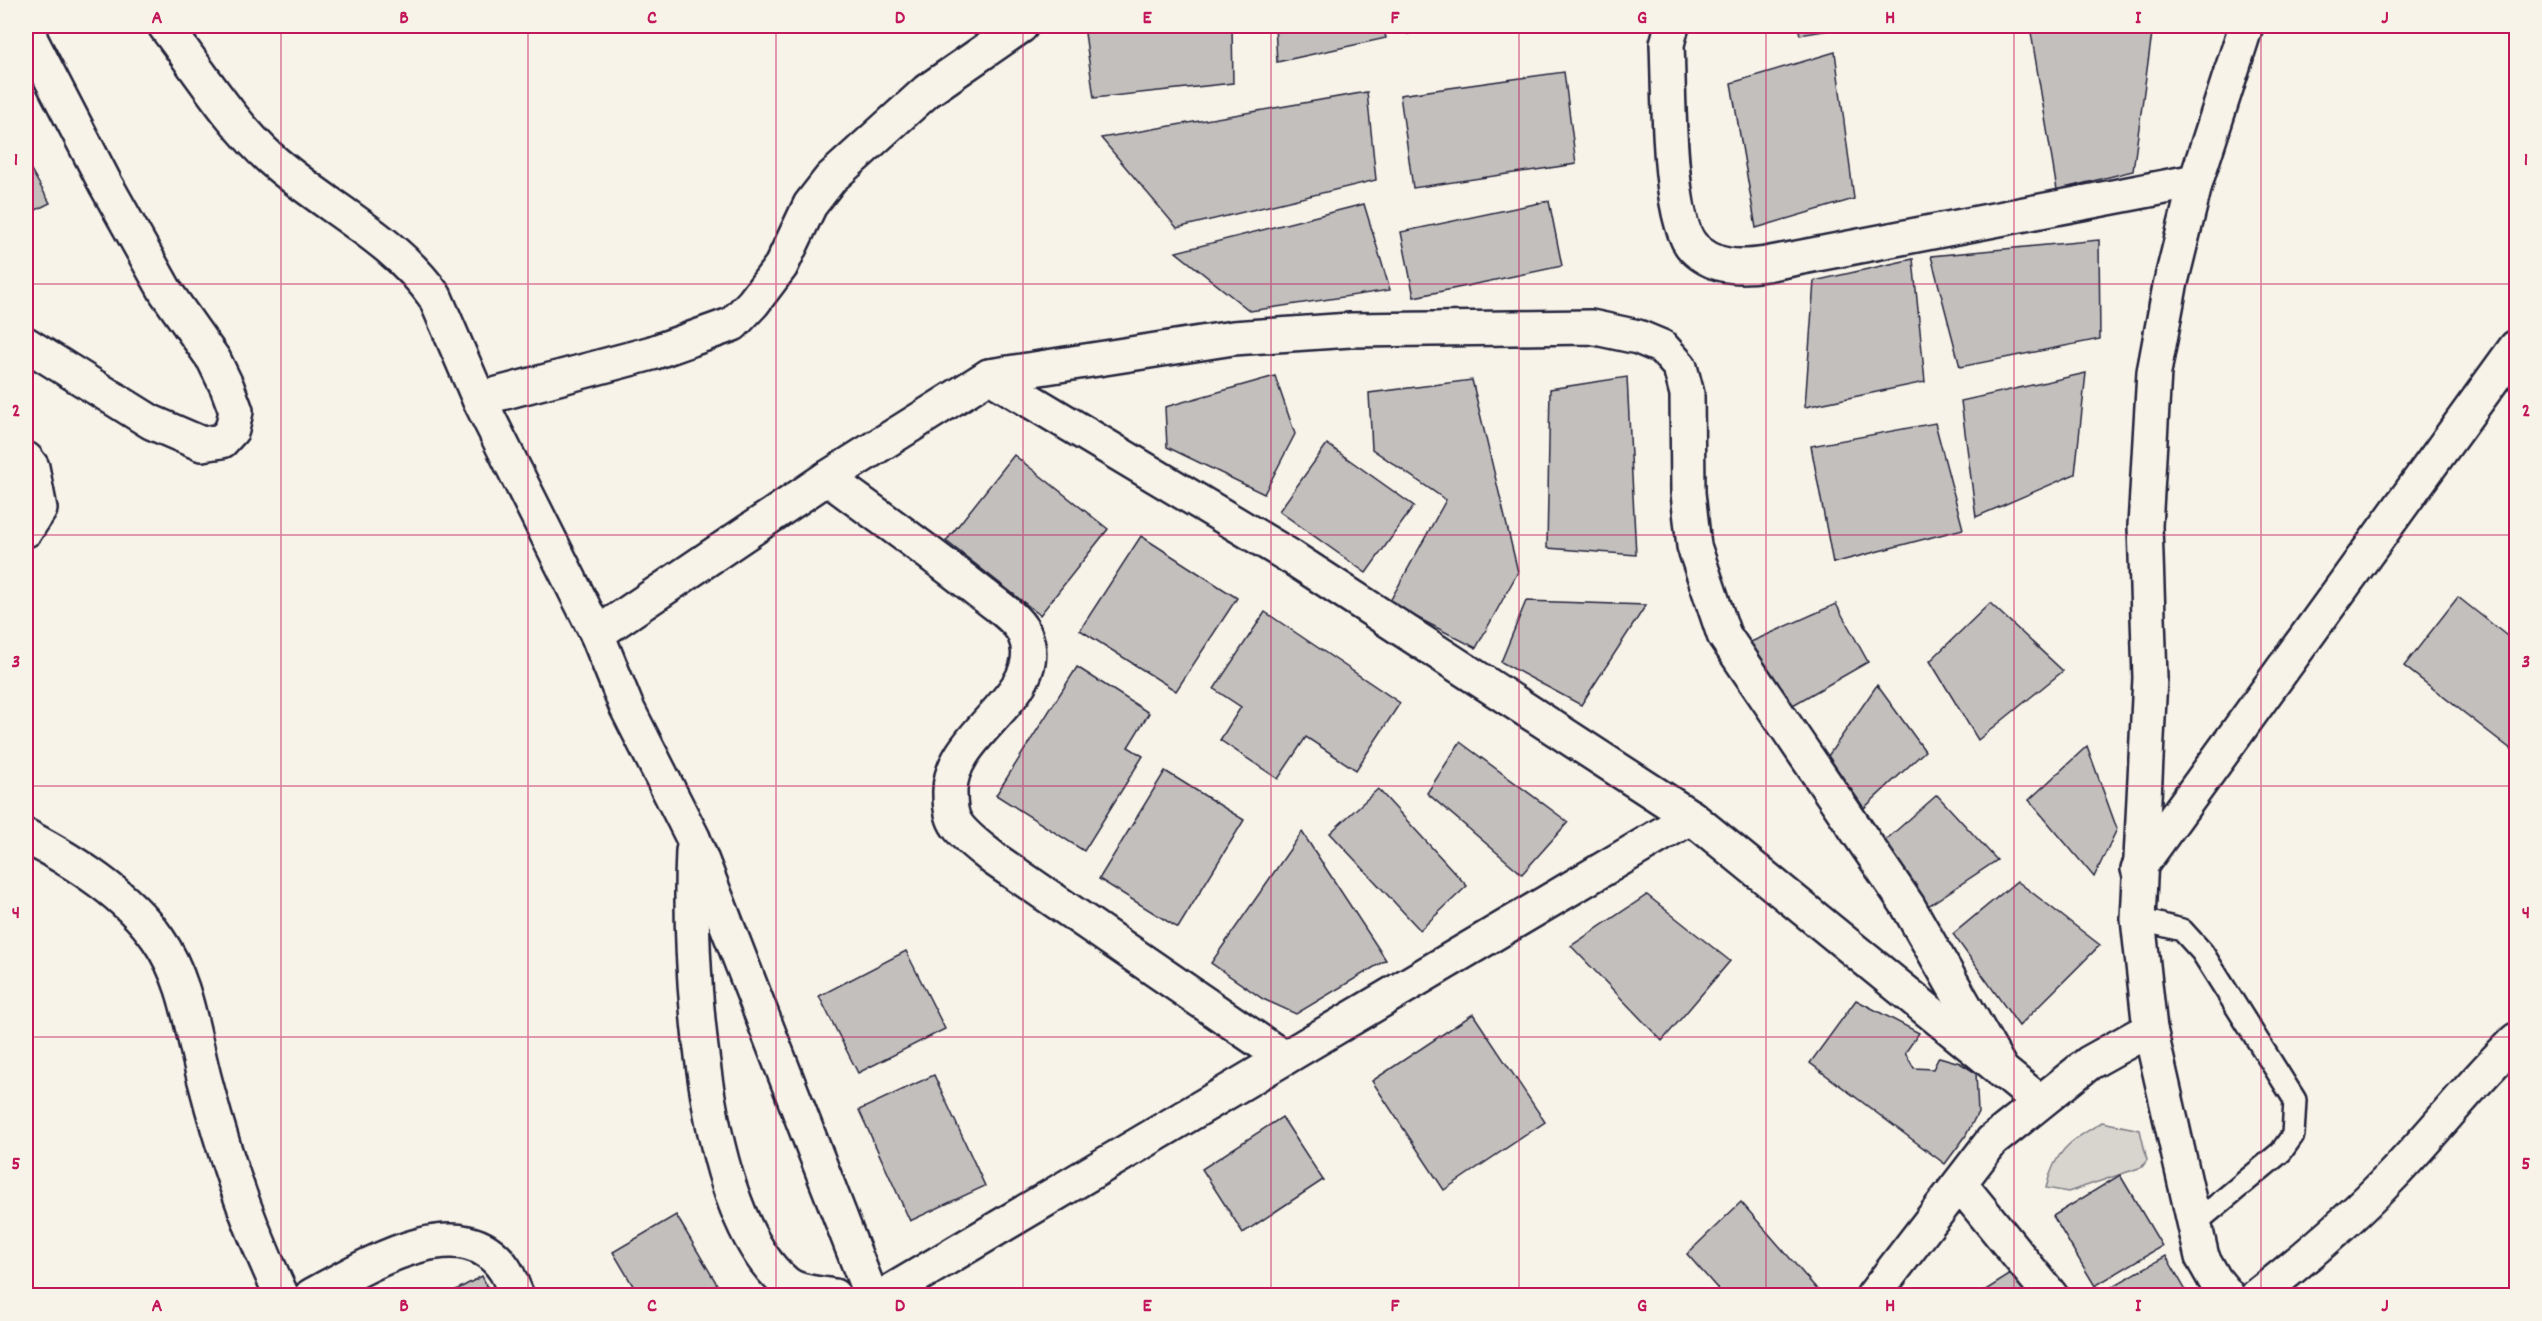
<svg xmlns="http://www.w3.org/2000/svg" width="2542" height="1321" viewBox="0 0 2542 1321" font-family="Dekko,sans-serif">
	<rect width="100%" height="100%" fill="#f7f3e8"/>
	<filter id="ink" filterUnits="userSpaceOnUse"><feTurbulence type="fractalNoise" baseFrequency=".0167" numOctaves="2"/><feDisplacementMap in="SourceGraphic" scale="12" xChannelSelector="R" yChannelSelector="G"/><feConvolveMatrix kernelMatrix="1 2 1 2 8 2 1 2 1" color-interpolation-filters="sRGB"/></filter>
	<g filter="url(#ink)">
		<path fill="#d8d5cf" stroke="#7d7c85" stroke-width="1.5" d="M2102,1122L2140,1130L2147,1160L2142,1167L2068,1192L2046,1188C2055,1149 2071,1141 2102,1122Z"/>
		<g fill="#c2bfbd" stroke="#22223b" stroke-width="1.5">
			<path d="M1084,26H1232L1233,83L1094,98Z"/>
			<path d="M1275,26H1383L1386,38L1277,62Z"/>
			<path d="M1405,26H1430L1408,34Z"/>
			<path d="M1798,26H1854L1800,35Z"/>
			<path d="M2030,26H2153L2133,171L2057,190Z"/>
			<path d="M1835,52L1854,199L1756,228L1731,83Z"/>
			<path d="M1564,72L1576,164L1413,188L1400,95Z"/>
			<path d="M1367,92L1376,180L1177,228L1101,138Z"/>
			<path d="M26,161L50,203L26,215Z"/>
			<path d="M1549,201L1562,266L1414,297L1401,232Z"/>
			<path d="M1364,204L1390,290L1250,311L1176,252Z"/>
			<path d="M2099,240L2100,339L1960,367L1931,256Z"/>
			<path d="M1913,259L1925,382L1805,407L1814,281Z"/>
			<path d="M2086,373L2075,474L1976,517L1961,401Z"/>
			<path d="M1275,376L1295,434L1264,494L1167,447L1165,407Z"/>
			<path d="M1627,377L1636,555L1547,548L1550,389Z"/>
			<path d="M1472,380L1518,572L1476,648L1389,603L1446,500L1372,449L1369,393Z"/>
			<path d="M1935,423L1963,529L1833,563L1811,446Z"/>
			<path d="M1327,444L1414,506L1366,573L1279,511Z"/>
			<path d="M1014,455L1108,529L1040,615L946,541Z"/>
			<path d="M1141,536L1237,598L1176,691L1080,630Z"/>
			<path d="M2458,597L2516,643V753L2404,666Z"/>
			<path d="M1526,601L1646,605L1581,705L1501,662Z"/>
			<path d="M1990,603L2063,671L1978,740L1930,661Z"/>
			<path d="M1836,604L1868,662L1793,705L1744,645Z"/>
			<path d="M1265,612L1400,703L1356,770L1306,737L1278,779L1220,740L1241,707L1214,689Z"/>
			<path d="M1077,667L1149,713L1128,747L1143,756L1084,851L996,795Z"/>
			<path d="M1877,685L1925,751L1864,808L1828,756Z"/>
			<path d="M1460,742L1568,822L1522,874L1427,793Z"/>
			<path d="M2087,746L2117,829L2094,877L2029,800Z"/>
			<path d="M1165,771L1244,820L1178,928L1099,879Z"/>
			<path d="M1378,789L1467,886L1420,930L1330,833Z"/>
			<path d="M1937,795L1997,860L1925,908L1881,844Z"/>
			<path d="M1302,832L1386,960L1296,1014L1263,999L1211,963Z"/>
			<path d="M2017,881L2100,945L2019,1026L1953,934Z"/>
			<path d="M1647,895L1730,961L1662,1041L1571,946Z"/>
			<path d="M906,951L945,1029L858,1073L819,996Z"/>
			<path d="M1856,1000L1919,1033L1905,1053L1914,1068L1933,1069L1939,1057L1960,1063L1976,1073L1978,1112L1965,1137L1945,1164L1810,1063Z"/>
			<path d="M1473,1014L1545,1122L1444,1190L1372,1081Z"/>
			<path d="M934,1075L985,1186L910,1221L859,1110Z"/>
			<path d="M1282,1117L1323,1180L1243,1233L1202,1169Z"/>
			<path d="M2120,1175L2162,1246L2095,1286L2053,1216Z"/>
			<path d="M1741,1202L1822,1295L1821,1296H1724L1687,1254Z"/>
			<path d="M676,1215L724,1296H639L613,1252Z"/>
			<path d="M2166,1256L2189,1296H2102L2101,1293Z"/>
			<path d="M2014,1272L2028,1296H1976Z"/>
			<path d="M482,1276L492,1296H445Z"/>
		</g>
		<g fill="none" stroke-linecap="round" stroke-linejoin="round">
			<g stroke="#22223b" stroke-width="26">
				<path id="service" d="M2138,919L2182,930L2202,952L2295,1100L2293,1135L2281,1152L2193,1225"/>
			</g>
			<g stroke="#22223b" stroke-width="38">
				<g id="minor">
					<path d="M165,26C197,68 232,124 271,159C324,206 394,238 435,297L479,399L597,634"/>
					<path d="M1672,26L1667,44C1669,85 1667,221 1693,247C1713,268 1739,268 1766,264L2196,181"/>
					<path d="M26,344L151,422L202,444L222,441L232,430L236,411L227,387L214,360L166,292L106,185L31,40L28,26"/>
					<path d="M989,376L1291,557L1691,817L2039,1101"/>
					<path d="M479,399L652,353L733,324L753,303L781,266L810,205L831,178L927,91L1021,26"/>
					<path d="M26,459L32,467L40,509L26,530"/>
					<path d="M827,478C879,516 931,553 981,593C995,604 1016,617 1024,633C1052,694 947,732 950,794C950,804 951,817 957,825C966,838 981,848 994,859L1284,1058"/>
					<path d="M693,851C688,957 700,1213 786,1283C798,1293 819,1293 834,1296"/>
					<path d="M2138,869L2516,347"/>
					<path d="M1960,1184L2051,1296"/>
					<path d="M311,1296C359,1270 462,1203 505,1270C510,1278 513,1287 517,1296"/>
					<path d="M871,1296L693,838L627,708L597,634L827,478L989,376L1233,338L1350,330L1591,327L1638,337L1662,347L1680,367L1687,394L1688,493L1694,546L1724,635L1908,906L2003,1073"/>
					<path d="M883,1296L1691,817"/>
					<path d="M1873,1296L1992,1141L2089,1063L2150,1029"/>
					<path d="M2228,1296L2215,1280L2202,1257L2150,1029L2138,919L2150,678L2145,526L2154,372L2170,286L2196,181L2246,26"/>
					<path d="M2257,1296C2304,1259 2349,1221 2390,1178C2434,1133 2471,1083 2516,1040"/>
				</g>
			</g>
			<g stroke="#22223b" stroke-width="38">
				<path id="secondary" d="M26,836C73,861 127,894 158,939C187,980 192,1033 205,1081C224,1155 249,1227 282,1296"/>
			</g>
			<use href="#service" stroke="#f7f3e8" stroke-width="21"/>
			<use href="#minor" stroke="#f7f3e8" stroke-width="33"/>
			<use href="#secondary" stroke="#f7f3e8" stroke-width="33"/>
		</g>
	</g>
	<path fill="none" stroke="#c2185b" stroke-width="1.5" stroke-opacity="0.55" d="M281,26V1296M528,26V1296M776,26V1296M1023,26V1296M1271,26V1296M1519,26V1296M1766,26V1296M2014,26V1296M2261,26V1296M26,284H2516M26,535H2516M26,786H2516M26,1037H2516"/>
	<rect width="2542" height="1321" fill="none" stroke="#f7f3e8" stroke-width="66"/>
	<rect x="33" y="33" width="2476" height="1255" fill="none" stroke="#c2185b" stroke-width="2"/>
	<g font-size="20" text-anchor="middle" font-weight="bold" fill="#c2185b">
		<text x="157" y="23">A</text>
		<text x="404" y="23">B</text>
		<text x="652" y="23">C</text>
		<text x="900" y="23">D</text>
		<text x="1147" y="23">E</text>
		<text x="1395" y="23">F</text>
		<text x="1642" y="23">G</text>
		<text x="1890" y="23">H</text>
		<text x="2138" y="23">I</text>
		<text x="2385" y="23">J</text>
		<text x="16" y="165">1</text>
		<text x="2526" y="165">1</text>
		<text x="16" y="416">2</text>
		<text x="2526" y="416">2</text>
		<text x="16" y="667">3</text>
		<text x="2526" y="667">3</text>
		<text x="16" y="918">4</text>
		<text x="2526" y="918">4</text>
		<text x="16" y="1169">5</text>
		<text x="2526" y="1169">5</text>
		<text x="157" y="1311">A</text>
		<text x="404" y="1311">B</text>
		<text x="652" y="1311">C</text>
		<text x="900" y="1311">D</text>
		<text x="1147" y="1311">E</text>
		<text x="1395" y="1311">F</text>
		<text x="1642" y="1311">G</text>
		<text x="1890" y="1311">H</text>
		<text x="2138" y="1311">I</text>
		<text x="2385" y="1311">J</text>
	</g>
</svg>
